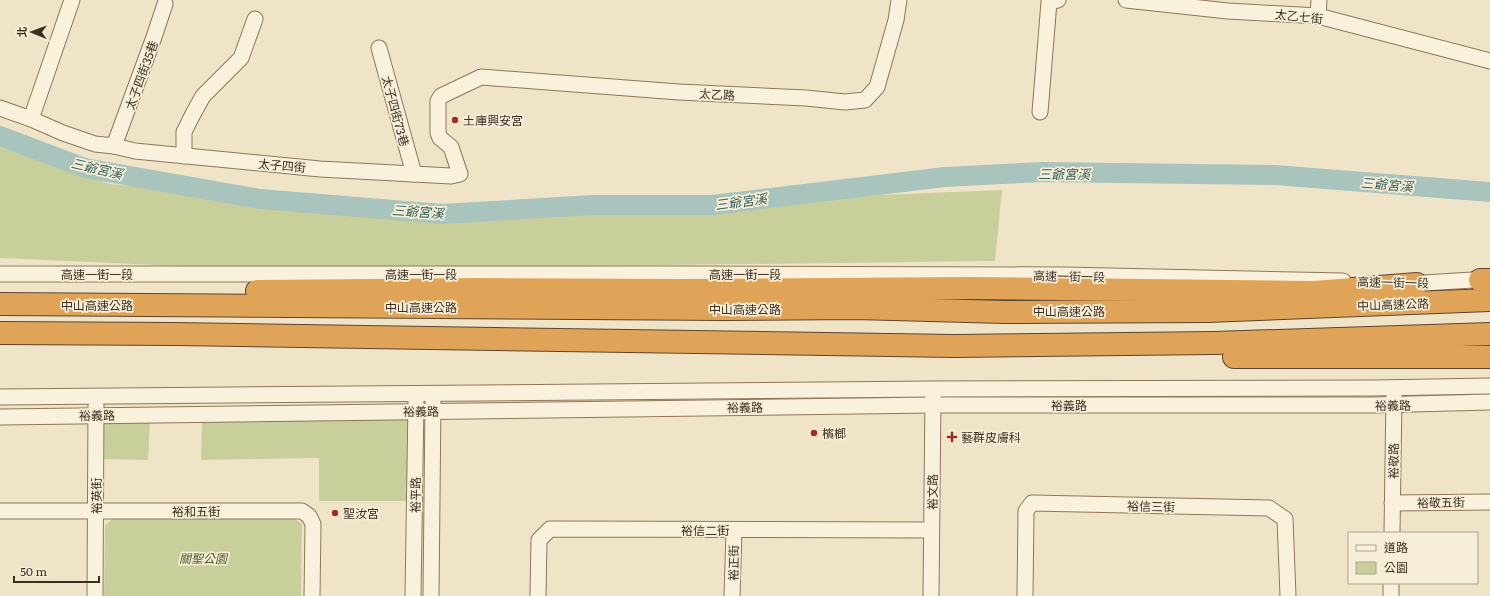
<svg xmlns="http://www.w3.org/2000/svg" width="1490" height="596" viewBox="0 0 1490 596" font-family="Literata,'Noto Sans TC',serif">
	<rect width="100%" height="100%" fill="#f0e4c8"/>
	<g fill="#c9cf9b">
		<path d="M0,147L110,184L442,217L782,199L1002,190L995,261L267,270L0,258Z"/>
		<path d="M410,414L406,501H319V458L201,460L202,420Z"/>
		<path d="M150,421L148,460L100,459V422Z"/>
		<path d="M112,519H295L302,524L301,596H104L105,526Z"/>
	</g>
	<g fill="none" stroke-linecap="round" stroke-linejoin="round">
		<path stroke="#a9c4bc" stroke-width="20" d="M0,136L85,168L260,199L442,214L593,205H712L945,177L1042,172L1275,175L1490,192"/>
		<g stroke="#8d765c" stroke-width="17">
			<g id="minor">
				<path d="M1126,0L1228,11L1318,16L1490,61"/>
				<path d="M1318,16L1319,0"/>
				<path d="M379,48L414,174"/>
				<path d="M0,108L31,119L63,133L95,144L114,146L135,151L320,169L451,176L460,174L451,147L440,138L438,133V101L441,96L481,77L679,92L806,98L845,102L865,100L877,87L896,20L899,0"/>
				<path d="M1040,112L1049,2L1058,0"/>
				<path d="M31,119L72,0"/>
				<path d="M114,146L154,37L165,4"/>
				<path d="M184,156V132L193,114L203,96L241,58L255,19"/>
				<path d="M0,274H691L1064,275L1343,281"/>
				<path d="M1407,284L1489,279"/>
				<path d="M0,397L933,389L1373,388L1490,386"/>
				<path d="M0,417L933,405H1373L1490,402"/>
				<path d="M1392,503L1490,502"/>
				<path d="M0,511H302L309,516L313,524L312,596"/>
				<path d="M1392,533L1394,396"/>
				<path d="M95,596L96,405"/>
				<path d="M413,596L416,402"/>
				<path d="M431,596L433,401"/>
				<path d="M538,596L539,540L550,529L931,530"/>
				<path d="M732,596L734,530"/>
				<path d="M931,596L933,395"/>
				<path d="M1025,596L1026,511L1032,503L1269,508L1285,519L1288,596"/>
				<path d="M1391,596V583"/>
			</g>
		</g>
		<g stroke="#5b4430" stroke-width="24">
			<g id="highway">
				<path d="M1480,280H1490"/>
				<path d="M257,291L482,289L683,290L970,288L1314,292L1417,284"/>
				<path d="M0,304L726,309L856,308L1004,312L1208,311L1490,300"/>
				<path d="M0,333L175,334L954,346L1214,343L1490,334"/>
				<path d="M1234,357H1490"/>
			</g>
		</g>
		<use href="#minor" stroke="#faf1dc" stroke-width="15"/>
		<use href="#highway" stroke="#e0a458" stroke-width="22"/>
	</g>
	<g fill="#9e2a2b" stroke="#f7eed8" stroke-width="1.5">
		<circle cx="455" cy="120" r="4"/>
		<circle cx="814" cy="433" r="4"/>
		<path d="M950 431h4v4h4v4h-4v4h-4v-4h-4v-4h4z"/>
		<circle cx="335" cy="513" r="4"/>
	</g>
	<g text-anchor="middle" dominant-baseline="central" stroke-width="3.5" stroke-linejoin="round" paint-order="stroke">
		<g font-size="12" fill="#3d2e20" stroke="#f7eed8">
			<text transform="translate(1299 16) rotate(6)">太乙七街</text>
			<text transform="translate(141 75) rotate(-70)">太子四街35巷</text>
			<text transform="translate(717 94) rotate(3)">太乙路</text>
			<text transform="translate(396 111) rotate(75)">太子四街73巷</text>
			<text transform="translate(282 165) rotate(5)">太子四街</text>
			<text x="97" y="274">高速一街一段</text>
			<text x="421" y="274">高速一街一段</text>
			<text x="745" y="274">高速一街一段</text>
			<text transform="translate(1069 276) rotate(1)">高速一街一段</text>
			<text transform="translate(1393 282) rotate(1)">高速一街一段</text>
			<text transform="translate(1393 304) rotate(-2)">中山高速公路</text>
			<text x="97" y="305">中山高速公路</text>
			<text x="421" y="307">中山高速公路</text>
			<text x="745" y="309">中山高速公路</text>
			<text x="1069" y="311">中山高速公路</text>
			<text x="1069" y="405">裕義路</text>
			<text transform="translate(1393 405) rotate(-1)">裕義路</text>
			<text transform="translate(745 407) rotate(-1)">裕義路</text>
			<text transform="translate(421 411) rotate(-1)">裕義路</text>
			<text transform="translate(97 415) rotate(-1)">裕義路</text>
			<text transform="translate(1393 461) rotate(-89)">裕敬路</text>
			<text transform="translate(932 492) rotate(-89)">裕文路</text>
			<text transform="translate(415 495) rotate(-89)">裕平路</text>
			<text transform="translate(96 496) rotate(-90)">裕英街</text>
			<text transform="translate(1441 502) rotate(-1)">裕敬五街</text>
			<text transform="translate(1151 506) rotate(1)">裕信三街</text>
			<text x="196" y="511">裕和五街</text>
			<text x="705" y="530">裕信二街</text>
			<text transform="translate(733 563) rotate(-89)">裕正街</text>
		</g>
		<g font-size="12" fill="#3d2e20" stroke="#f7eed8" text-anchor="start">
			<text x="463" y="120">土庫興安宮</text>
			<text x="822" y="433">檳榔</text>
			<text x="961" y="437">藝群皮膚科</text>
			<text x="343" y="513">聖汝宮</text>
		</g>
		<g font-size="12" font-style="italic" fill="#4d5a26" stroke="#f7eed8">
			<text x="203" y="558">關聖公園</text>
		</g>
		<g font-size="13" font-style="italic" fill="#2f5d5a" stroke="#f7eed8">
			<text transform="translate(97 168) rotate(13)">三爺宮溪</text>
			<text x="1064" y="173">三爺宮溪</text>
			<text transform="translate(1387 184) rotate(5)">三爺宮溪</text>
			<text transform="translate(741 201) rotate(-7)">三爺宮溪</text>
			<text transform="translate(418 211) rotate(4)">三爺宮溪</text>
		</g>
	</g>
	<rect x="1348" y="532" width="130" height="52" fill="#f7eed8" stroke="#ada18e"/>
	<rect x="1356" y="545" width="20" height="6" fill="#faf1dc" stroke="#ada18e"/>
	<text x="1384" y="552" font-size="12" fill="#3d2e20">道路</text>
	<rect x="1356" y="562" width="20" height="12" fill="#c9cf9b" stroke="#ada18e"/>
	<text x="1384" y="572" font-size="12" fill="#3d2e20">公園</text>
	<g transform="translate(32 32) rotate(271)" stroke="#f7eed8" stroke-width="3" paint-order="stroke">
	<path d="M0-3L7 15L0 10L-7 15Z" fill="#3d2e20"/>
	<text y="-6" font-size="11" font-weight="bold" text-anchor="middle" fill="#3d2e20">北</text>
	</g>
	<path d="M14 576v6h85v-6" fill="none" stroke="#3d2e20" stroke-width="2"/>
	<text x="20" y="576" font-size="12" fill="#3d2e20" stroke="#f7eed8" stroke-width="3" paint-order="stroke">50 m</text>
</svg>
